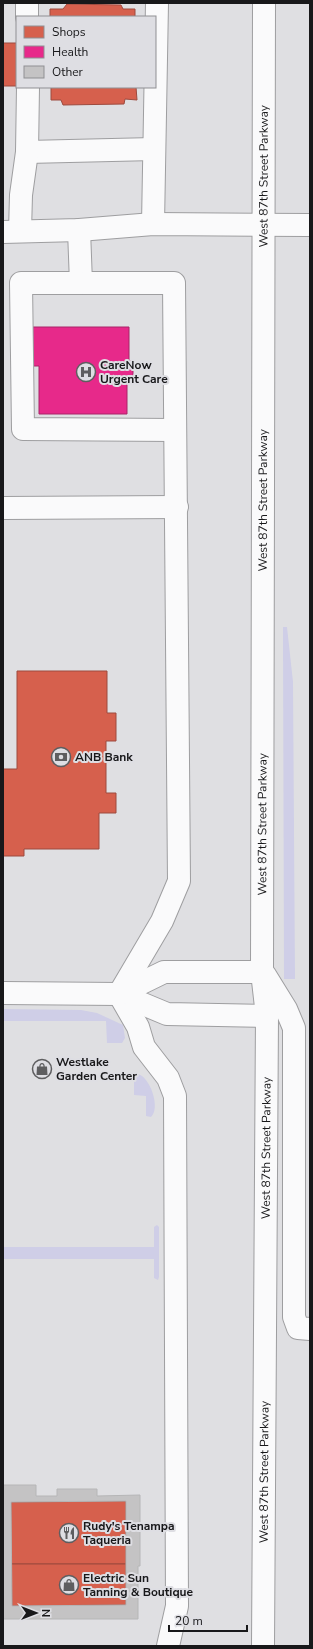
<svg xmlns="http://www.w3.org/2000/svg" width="313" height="1649" viewBox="0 0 313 1649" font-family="'Nunito Sans',sans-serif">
	<rect width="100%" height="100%" fill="#dfdfe2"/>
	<g fill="#cfcee7">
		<path d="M283,627H287L293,682L295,979H284Z"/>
		<path d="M3,1009L81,1010L97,1013L123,1025L125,1038L122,1043H107L106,1021H3Z"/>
		<path d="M138,1074C150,1077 161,1108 151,1117L146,1116V1096L134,1095V1076Z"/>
		<path d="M157,1225L159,1227V1277L158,1280L154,1278V1259H3V1247H154V1227Z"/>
	</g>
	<g fill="#d6604d" stroke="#9d4a3e">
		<path d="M67,4L121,5L123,9H135V17H50V9H63Z"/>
		<rect x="3" y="43" width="14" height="43"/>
		<path d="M51,87H136L137,100L125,99L124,104L63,105L61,100H51Z"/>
		<path d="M17,671H107V713H116V741H106V793H116V813H99V849H24V856H3V769H17Z"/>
		<path d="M126,1501V1564H11V1502Z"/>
		<path d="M11,1564H126V1605L12,1606Z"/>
	</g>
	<path fill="#e7298a" stroke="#a92468" d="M32,327H129V361H133V377H127V414H39V366H32Z"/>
	<path fill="#c4c3c4" stroke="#b6b6b7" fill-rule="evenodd" d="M3,1485H36V1496H57V1489H97V1496L140,1495V1566H138V1619H3ZM126,1501V1605L12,1606L11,1502Z"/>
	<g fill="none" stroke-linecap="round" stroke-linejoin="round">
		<g stroke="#9e9ea0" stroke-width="24">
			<g id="minor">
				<path d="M27,3V17"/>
				<path d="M27,152L154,149"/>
				<path d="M153,224L157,3"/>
				<path d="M79,230L81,283H174L179,881L162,921L119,994"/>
				<path d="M20,231L21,195L27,152L28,87"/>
				<path d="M3,232L79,230L153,224L310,225"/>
				<path d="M81,283H21L23,429L175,430"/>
				<path d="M3,508L177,507"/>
				<path d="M3,993L119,994L167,1014L267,1016"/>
				<path d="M119,994L138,1027L144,1047L168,1078L175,1096L177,1606L168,1646"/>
				<path d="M119,994L164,972H262"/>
			</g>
		</g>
		<g stroke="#9e9ea0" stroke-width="24">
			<g id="major">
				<path d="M265,975L286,1009L294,1028V1317L298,1328L310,1329"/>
				<path id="s1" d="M263,1646L267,1016L262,972L264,3"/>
			</g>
		</g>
		<use href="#minor" stroke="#fafafb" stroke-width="22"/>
		<use href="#major" stroke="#fafafb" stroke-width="22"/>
	</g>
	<defs>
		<g id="hospital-ring" transform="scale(1)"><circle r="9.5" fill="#dedee3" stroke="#5e5e60" stroke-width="1.5"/><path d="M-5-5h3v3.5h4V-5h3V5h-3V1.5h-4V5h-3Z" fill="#5e5e60"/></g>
		<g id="bank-ring" transform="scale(1)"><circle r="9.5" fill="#dedee3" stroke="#5e5e60" stroke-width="1.5"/><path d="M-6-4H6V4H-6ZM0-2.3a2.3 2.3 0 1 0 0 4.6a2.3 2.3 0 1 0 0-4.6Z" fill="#5e5e60"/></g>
		<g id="shop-ring" transform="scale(1)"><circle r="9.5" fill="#dedee3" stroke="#5e5e60" stroke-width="1.5"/><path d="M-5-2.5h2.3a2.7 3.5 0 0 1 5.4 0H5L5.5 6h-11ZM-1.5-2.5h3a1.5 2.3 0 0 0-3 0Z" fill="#5e5e60"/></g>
		<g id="restaurant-ring" transform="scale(1)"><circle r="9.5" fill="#dedee3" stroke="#5e5e60" stroke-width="1.5"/><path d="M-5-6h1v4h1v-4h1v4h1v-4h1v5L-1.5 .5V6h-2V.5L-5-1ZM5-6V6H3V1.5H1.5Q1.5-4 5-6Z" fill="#5e5e60"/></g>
	</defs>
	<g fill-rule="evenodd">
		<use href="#hospital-ring" x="86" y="372"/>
		<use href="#bank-ring" x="61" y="757"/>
		<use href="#shop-ring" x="42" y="1069"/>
		<use href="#restaurant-ring" x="69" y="1533"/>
		<use href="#shop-ring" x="69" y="1585"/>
	</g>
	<g text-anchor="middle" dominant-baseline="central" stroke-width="4" stroke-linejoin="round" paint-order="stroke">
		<g font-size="12" fill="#18181a" stroke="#dedee3">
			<text stroke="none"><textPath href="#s1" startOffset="1470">West 87th Street Parkway</textPath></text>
			<text stroke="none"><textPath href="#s1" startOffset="1146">West 87th Street Parkway</textPath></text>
			<text stroke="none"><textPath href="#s1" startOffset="822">West 87th Street Parkway</textPath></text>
			<text stroke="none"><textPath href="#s1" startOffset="498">West 87th Street Parkway</textPath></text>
			<text stroke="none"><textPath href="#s1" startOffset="174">West 87th Street Parkway</textPath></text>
		</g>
		<g font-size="12" font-weight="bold" fill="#18181a" stroke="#dedee3" text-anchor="start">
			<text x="100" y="365">CareNow<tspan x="100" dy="14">Urgent Care</tspan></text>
			<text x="75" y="757">ANB Bank</text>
			<text x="56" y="1062">Westlake<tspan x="56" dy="14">Garden Center</tspan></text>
			<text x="83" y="1526">Rudy's Tenampa<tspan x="83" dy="14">Taqueria</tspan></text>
			<text x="83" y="1578">Electric Sun<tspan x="83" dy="14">Tanning &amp; Boutique</tspan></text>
		</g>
	</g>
	<rect width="313" height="1649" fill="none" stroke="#18181a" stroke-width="8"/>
	<rect x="16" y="16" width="140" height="72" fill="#dedee3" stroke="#8f8f93"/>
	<rect x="24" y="26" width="20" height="12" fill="#d6604d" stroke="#8f8f93"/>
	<text x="52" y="36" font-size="12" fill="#18181a">Shops</text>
	<rect x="24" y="46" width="20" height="12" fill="#e7298a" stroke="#8f8f93"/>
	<text x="52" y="56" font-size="12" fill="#18181a">Health</text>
	<rect x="24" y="66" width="20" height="12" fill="#c4c3c4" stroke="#8f8f93"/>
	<text x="52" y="76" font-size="12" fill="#18181a">Other</text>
	<g transform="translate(36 1613) rotate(90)" stroke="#dedee3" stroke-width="3" paint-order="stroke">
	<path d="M0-3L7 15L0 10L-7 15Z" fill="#18181a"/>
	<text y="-6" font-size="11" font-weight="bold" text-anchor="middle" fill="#18181a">N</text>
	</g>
	<path d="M169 1625v6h78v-6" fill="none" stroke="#18181a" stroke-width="2"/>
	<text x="175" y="1625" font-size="12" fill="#18181a" stroke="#dedee3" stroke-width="3" paint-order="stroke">20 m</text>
</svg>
